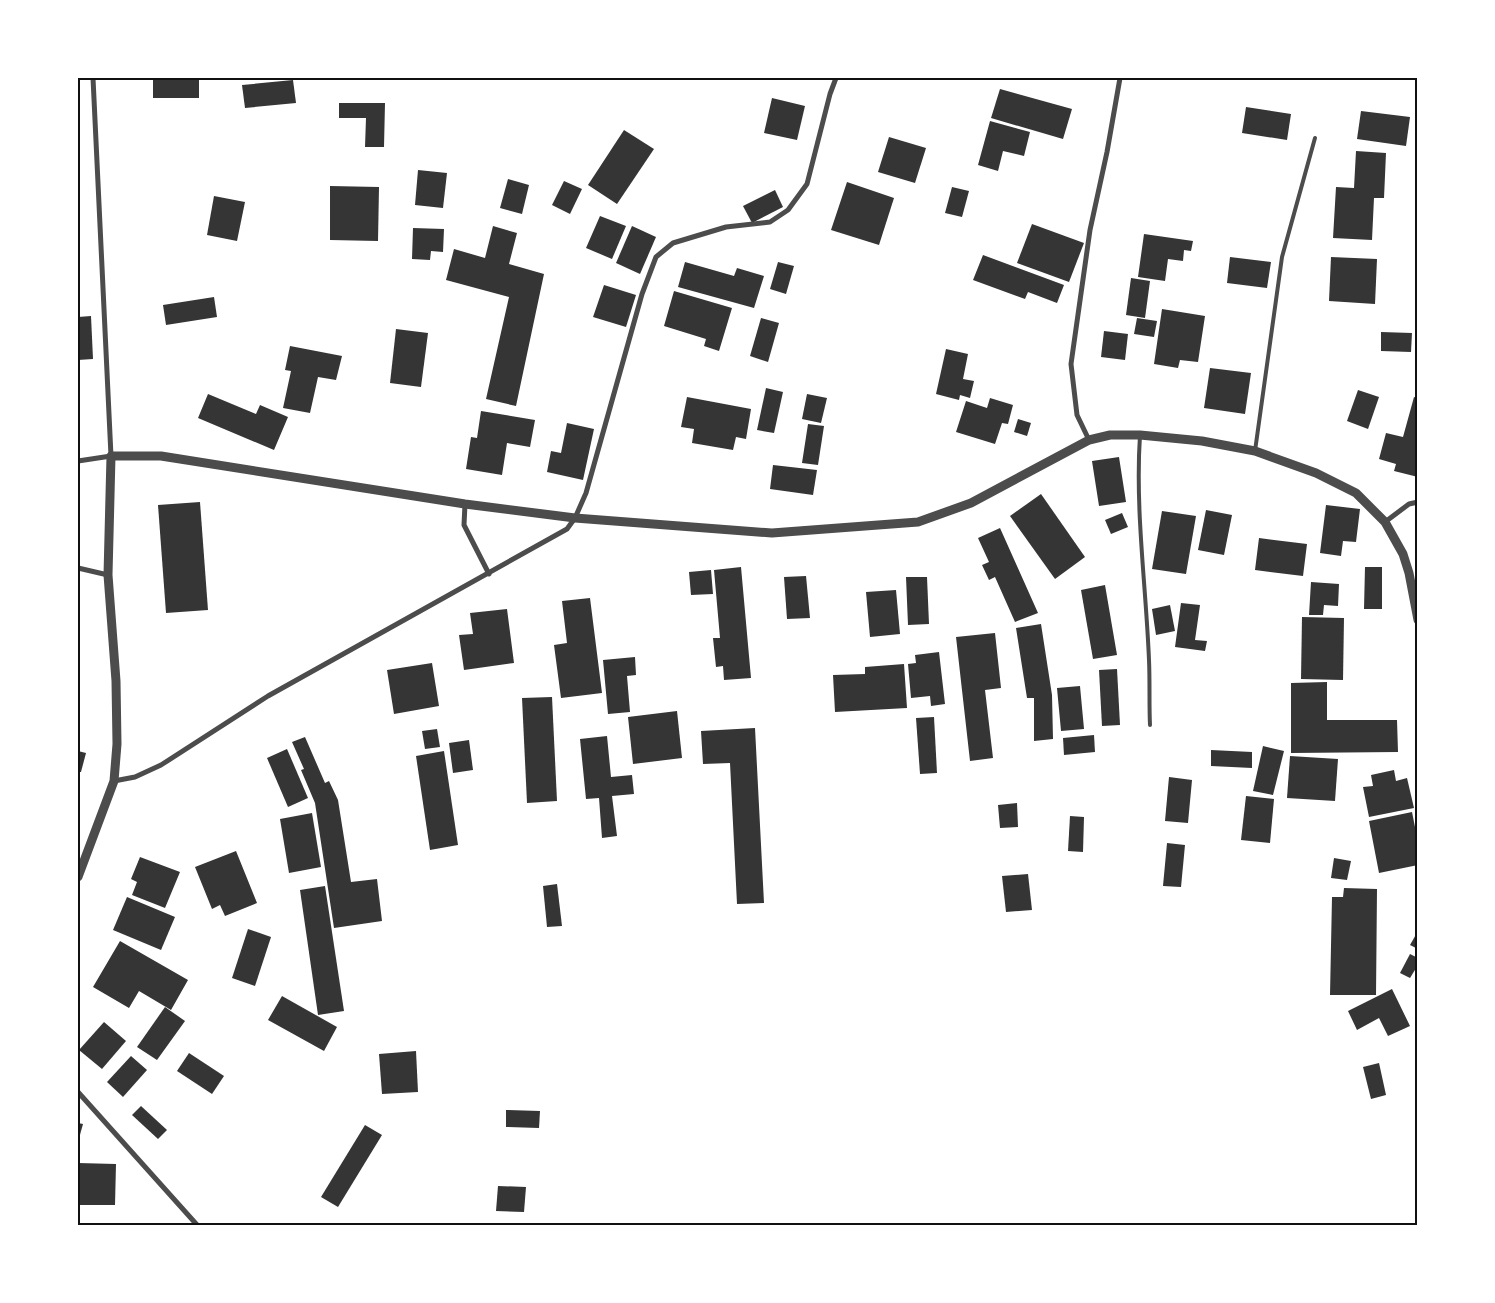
<svg xmlns="http://www.w3.org/2000/svg" width="1495" height="1303" viewBox="0 0 1495 1303" font-family="'Roboto Condensed',sans-serif">
	<rect width="100%" height="100%" fill="#fff"/>
	<g fill="#353535">
		<rect x="153" y="78" width="46" height="20"/>
		<path d="M293,80L296,103L245,108L242,85Z"/>
		<path d="M1000,89L1072,109L1063,139L991,118Z"/>
		<path d="M772,98L805,106L797,140L764,133Z"/>
		<path d="M339,103H385L384,147H365L366,118H339Z"/>
		<path d="M1246,107L1291,114L1287,140L1242,133Z"/>
		<path d="M1361,111L1410,117L1406,146L1357,139Z"/>
		<path d="M990,121L1030,132L1024,156L1003,151L998,171L978,165Z"/>
		<path d="M624,130L654,149L617,204L588,185Z"/>
		<path d="M889,137L926,148L915,183L878,172Z"/>
		<path d="M1356,151L1386,153L1384,198H1374L1372,240L1333,238L1336,187L1354,188Z"/>
		<path d="M418,170L447,173L443,208L415,205Z"/>
		<path d="M508,179L529,185L522,214L500,208Z"/>
		<path d="M564,181L582,189L570,214L552,205Z"/>
		<path d="M847,182L894,198L879,245L831,230Z"/>
		<path d="M330,186L379,187L378,241L330,240Z"/>
		<path d="M952,187L969,191L962,217L945,213Z"/>
		<path d="M775,190L783,207L752,223L743,206Z"/>
		<path d="M214,196L245,202L237,241L207,235Z"/>
		<path d="M600,216L626,226L612,259L586,248Z"/>
		<path d="M1032,224L1084,243L1069,282L1017,263Z"/>
		<path d="M493,226L517,233L509,264L544,274L516,406L486,399L509,297L446,280L454,249L485,258Z"/>
		<path d="M632,226L656,237L640,274L616,263Z"/>
		<path d="M413,228L444,229L443,252L431,251L430,260L412,259Z"/>
		<path d="M1144,234L1193,241L1191,251L1184,250L1183,261L1168,259L1165,281L1138,277Z"/>
		<path d="M983,255L1064,285L1057,303L1028,292L1025,299L973,280Z"/>
		<path d="M1230,257L1271,262L1267,288L1227,283Z"/>
		<path d="M1331,257L1377,259L1375,304L1329,301Z"/>
		<path d="M685,262L734,276L737,268L764,276L754,308L678,287Z"/>
		<path d="M778,262L794,266L786,294L770,289Z"/>
		<path d="M1131,278L1150,281L1145,318L1126,315Z"/>
		<path d="M604,285L636,295L626,327L593,317Z"/>
		<path d="M674,291L732,308L719,351L704,346L706,339L664,326Z"/>
		<path d="M214,297L217,317L166,325L163,305Z"/>
		<path d="M1162,309L1205,316L1198,362L1180,360L1178,368L1154,364Z"/>
		<path d="M91,316L93,359L78,360V317Z"/>
		<path d="M761,318L779,323L768,362L750,356Z"/>
		<path d="M1137,318L1157,321L1154,337L1134,334Z"/>
		<path d="M396,329L428,333L421,387L390,383Z"/>
		<path d="M1104,331L1128,334L1125,360L1101,357Z"/>
		<path d="M1381,332L1412,333L1411,352L1381,351Z"/>
		<path d="M290,346L342,356L336,380L318,377L310,413L283,408L291,371L285,370Z"/>
		<path d="M946,349L968,354L963,379L974,381L970,398L960,395L959,400L936,394Z"/>
		<path d="M1210,368L1251,373L1245,414L1204,408Z"/>
		<path d="M766,388L783,392L774,433L757,430Z"/>
		<path d="M1358,390L1379,397L1368,429L1347,421Z"/>
		<path d="M208,394L256,414L260,405L288,417L274,450L198,418Z"/>
		<path d="M807,394L827,398L821,423L802,419Z"/>
		<path d="M687,397L751,409L746,439L736,437L733,450L692,443L694,429L681,427Z"/>
		<path d="M1414,397L1418,398V477L1394,471L1396,464L1379,459L1386,433L1403,437Z"/>
		<path d="M990,398L1013,405L1008,424L1002,423L995,444L956,432L966,401L987,408Z"/>
		<path d="M481,411L535,420L530,447L507,443L502,475L466,469L471,437L477,438Z"/>
		<path d="M1018,419L1031,423L1027,436L1014,432Z"/>
		<path d="M567,423L594,429L583,480L547,472L551,451L561,453Z"/>
		<path d="M808,424L824,426L818,465L802,463Z"/>
		<path d="M1119,457L1126,502L1099,506L1092,461Z"/>
		<path d="M773,465L817,470L813,495L770,489Z"/>
		<path d="M1041,494L1085,557L1055,579L1010,516Z"/>
		<path d="M200,502L208,610L166,613L158,505Z"/>
		<path d="M1326,505L1360,509L1356,542L1343,541L1341,556L1320,553Z"/>
		<path d="M1206,510L1232,515L1224,555L1198,550Z"/>
		<path d="M1162,511L1196,516L1186,574L1152,569Z"/>
		<path d="M1122,513L1128,527L1111,534L1105,520Z"/>
		<path d="M1000,528L1038,613L1015,622L995,577L989,580L982,565L989,562L978,538Z"/>
		<path d="M1259,538L1307,544L1303,576L1255,570Z"/>
		<path d="M741,567L751,678L724,680L723,666L716,667L713,638H720L714,570Z"/>
		<path d="M1365,567H1382V609H1364Z"/>
		<path d="M711,570L713,594L691,595L689,572Z"/>
		<path d="M806,576L810,618L787,619L784,577Z"/>
		<path d="M906,577H927L929,624L908,625Z"/>
		<path d="M1311,582L1339,584L1338,606L1324,605L1323,615H1309Z"/>
		<path d="M1105,585L1117,655L1093,659L1081,590Z"/>
		<path d="M896,590L900,634L870,637L866,592Z"/>
		<path d="M590,598L602,693L561,698L554,645L567,643L562,601Z"/>
		<path d="M1181,603L1200,605L1195,640L1207,641L1205,651L1175,647Z"/>
		<path d="M1170,605L1175,631L1156,635L1152,609Z"/>
		<path d="M507,609L514,663L464,670L459,635L473,634L470,613Z"/>
		<path d="M1302,617L1344,618L1343,680L1301,679Z"/>
		<path d="M1041,624L1052,695L1053,739L1034,741V698H1027L1016,628Z"/>
		<path d="M995,633L1001,688L985,690L993,758L970,761L956,637Z"/>
		<path d="M939,652L945,704L931,706L930,696L911,698L908,664L916,663L915,655Z"/>
		<path d="M635,657L636,675L627,676L630,712L608,714L603,660Z"/>
		<path d="M432,663L439,706L394,714L387,670Z"/>
		<path d="M904,664L907,708L835,712L833,675L865,674V667Z"/>
		<path d="M1117,669L1120,725L1102,726L1099,670Z"/>
		<path d="M1327,682V720H1397L1398,752L1291,753V683Z"/>
		<path d="M1080,686L1084,729L1061,731L1057,688Z"/>
		<path d="M552,697L557,801L527,803L522,698Z"/>
		<path d="M677,711L682,758L633,764L628,717Z"/>
		<path d="M934,717L937,773L920,774L916,718Z"/>
		<path d="M755,728L764,903L737,904L730,763L703,764L701,731Z"/>
		<path d="M437,729L440,747L425,749L422,731Z"/>
		<path d="M1094,735L1095,752L1064,755L1063,738Z"/>
		<path d="M607,736L611,777L632,775L634,794L612,796L617,836L602,838L599,798L586,799L580,739Z"/>
		<path d="M305,737L325,783L329,781L338,800L351,882L377,879L382,921L334,928L315,803L301,770L304,769L292,742Z"/>
		<path d="M469,740L473,770L453,773L449,743Z"/>
		<path d="M1263,746L1284,751L1273,795L1253,791Z"/>
		<path d="M287,749L308,798L288,807L267,758Z"/>
		<path d="M1211,750L1252,752V768L1211,766Z"/>
		<path d="M78,751L86,753L81,772H78Z"/>
		<path d="M444,751L458,845L430,850L416,756Z"/>
		<path d="M1290,756L1338,759L1335,801L1287,798Z"/>
		<path d="M1394,770L1396,781L1407,778L1414,808L1369,817L1363,787L1373,786L1371,775Z"/>
		<path d="M1169,777L1192,780L1188,823L1165,821Z"/>
		<path d="M1246,796L1274,799L1270,843L1241,840Z"/>
		<path d="M1017,803L1018,827L1000,828L998,805Z"/>
		<path d="M1412,812L1415,827L1418,826V865L1379,873L1369,821Z"/>
		<path d="M312,813L321,867L289,873L280,819Z"/>
		<path d="M1070,816L1084,817L1083,852L1068,851Z"/>
		<path d="M1167,843L1185,845L1181,887L1163,886Z"/>
		<path d="M236,851L257,903L225,916L220,905L212,909L195,867Z"/>
		<path d="M140,857L180,872L165,908L132,895L137,882L131,879Z"/>
		<path d="M1334,858L1351,861L1347,880L1331,878Z"/>
		<path d="M1028,874L1032,910L1006,912L1002,876Z"/>
		<path d="M557,884L562,926L547,927L543,886Z"/>
		<path d="M325,886L344,1011L318,1015L300,890Z"/>
		<path d="M1344,888L1377,889L1376,995H1330L1332,897H1343Z"/>
		<path d="M127,897L175,917L161,950L113,930Z"/>
		<path d="M248,929L271,937L255,986L232,978Z"/>
		<path d="M1418,931V949L1410,945Z"/>
		<path d="M120,941L188,980L171,1010L139,991L129,1008L93,987Z"/>
		<path d="M1410,954L1418,958V965L1410,978L1400,973Z"/>
		<path d="M1392,989L1410,1026L1388,1036L1379,1018L1357,1030L1348,1011Z"/>
		<path d="M282,996L337,1027L324,1051L268,1020Z"/>
		<path d="M165,1007L185,1021L157,1060L137,1047Z"/>
		<path d="M104,1022L126,1041L102,1069L79,1050Z"/>
		<path d="M416,1051L418,1092L382,1094L379,1054Z"/>
		<path d="M189,1053L224,1076L212,1094L177,1071Z"/>
		<path d="M131,1056L147,1070L123,1097L107,1082Z"/>
		<path d="M1379,1063L1386,1095L1371,1099L1363,1067Z"/>
		<path d="M141,1106L167,1130L158,1139L132,1115Z"/>
		<path d="M506,1110L540,1111L539,1128L506,1127Z"/>
		<path d="M78,1123L83,1124L78,1142Z"/>
		<path d="M365,1125L382,1135L338,1207L321,1197Z"/>
		<path d="M78,1163L116,1164L115,1205H78Z"/>
		<path d="M498,1186L526,1187L524,1212L496,1211Z"/>
	</g>
	<g fill="none" stroke-linecap="round" stroke-linejoin="round">
		<g stroke="#4c4c4c" stroke-width="4">
			<path d="M1140,435C1135,510 1146,585 1149,660C1150,682 1149,704 1150,725"/>
			<path d="M1255,451L1282,257L1315,138"/>
		</g>
		<g stroke="#4c4c4c" stroke-width="5">
			<path d="M1089,440L1077,415L1071,364L1090,230L1107,152L1120,78"/>
			<path d="M78,461L111,456L93,78"/>
			<path d="M465,504L464,525L489,574"/>
			<path d="M1385,522L1409,504L1418,502"/>
			<path d="M78,568L108,575"/>
			<path d="M114,781L135,777L161,765L268,696L567,529L575,518L586,493L642,294L656,257L673,243L726,227L770,222L788,210L807,184L830,94L836,78"/>
			<path d="M78,1092L198,1226"/>
		</g>
		<path stroke="#4c4c4c" stroke-width="9" d="M78,877L114,781L117,744L116,681L108,575L111,456H161L465,504L575,518L772,533L918,522L971,503L1089,440L1110,435H1140L1202,441L1255,451L1316,473L1356,493L1385,522L1403,554L1409,573L1418,620"/>
	</g>
	<rect width="1495" height="1303" fill="none" stroke="#ffffff" stroke-width="158"/>
	<rect x="79" y="79" width="1337" height="1145" fill="none" stroke="#111" stroke-width="2"/>
</svg>
